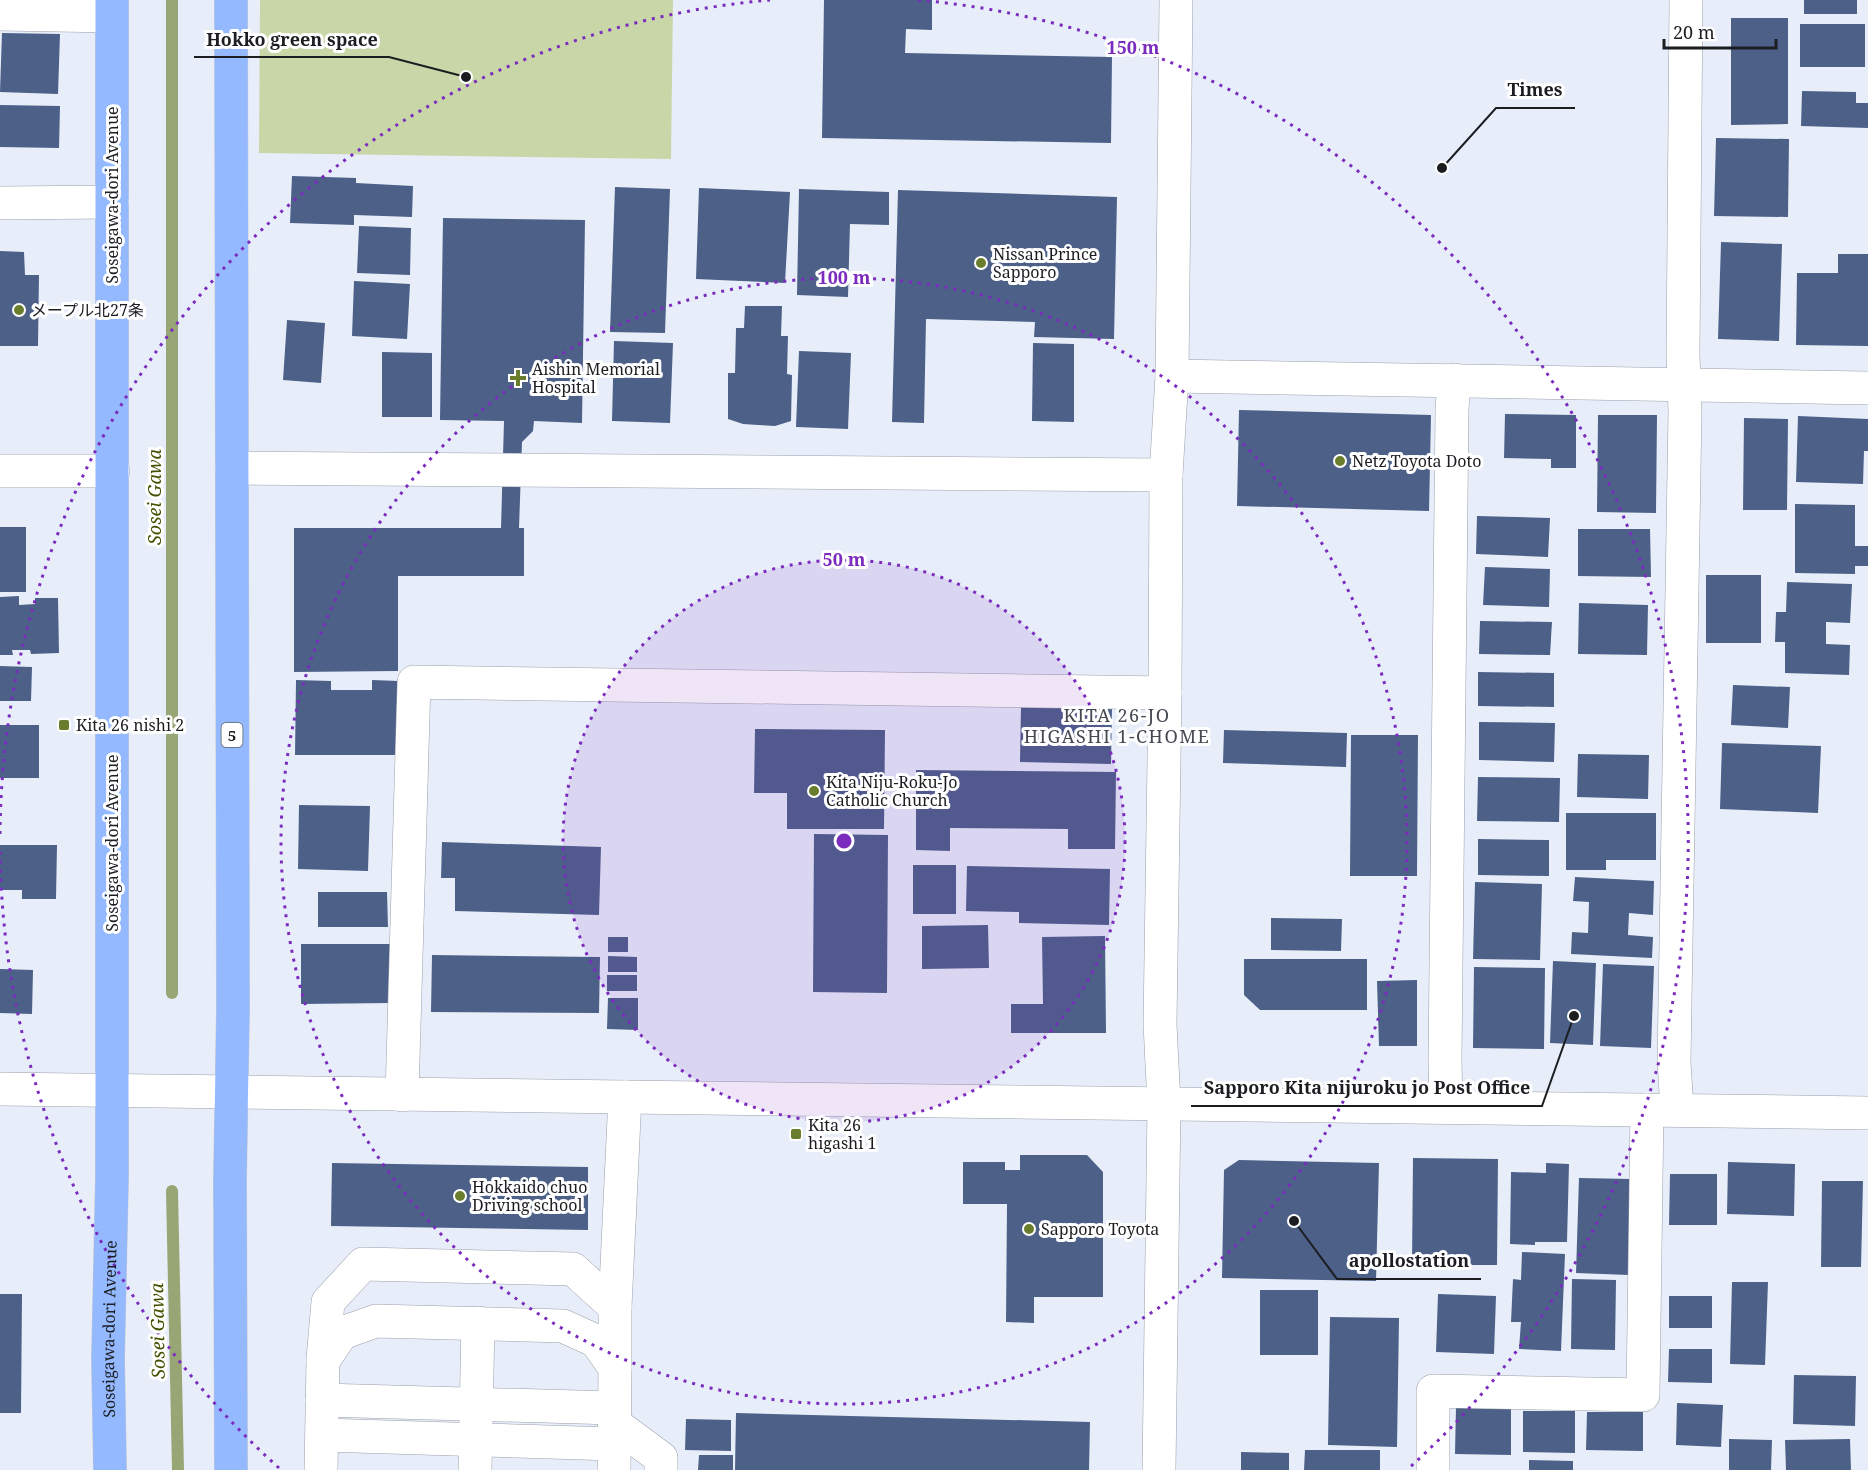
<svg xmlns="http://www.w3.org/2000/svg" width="1868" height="1470" viewBox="0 0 1868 1470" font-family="'Noto Serif','Noto Sans JP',serif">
	<rect width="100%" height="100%" fill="#e8eef9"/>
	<path fill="#c8d6a8" d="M260,0H673L671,159L259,153Z"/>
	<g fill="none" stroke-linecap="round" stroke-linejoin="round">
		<g stroke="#98a675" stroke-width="12">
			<path d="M172,993V0"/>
			<path d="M172,1191L178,1470"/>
		</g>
	</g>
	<g fill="#4c6088">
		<path d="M824,0H932V30L906,29L905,53L1112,57L1111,143L822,138Z"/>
		<rect x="1804" y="0" width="53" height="14"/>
		<path d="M1731,18H1788V124L1731,125Z"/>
		<rect x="1800" y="24" width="65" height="43"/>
		<path d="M2,33L60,34L58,94L0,92Z"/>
		<path d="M1802,91L1856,92V103H1868V128L1801,126Z"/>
		<path d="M0,105L60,106L59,148L0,147Z"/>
		<path d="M1716,138L1789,139L1788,217L1714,216Z"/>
		<path d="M292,176L356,178V183L413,186L412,217L354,215V225L290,223Z"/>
		<path d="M615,187L670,189L665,333L610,332Z"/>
		<path d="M699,188L790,192L785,283L696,279Z"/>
		<path d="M799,189L889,192V225L850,224L848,297L797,295Z"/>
		<path d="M898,190L1117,197L1114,339L1034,337L1035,322L926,319L924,423L892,422Z"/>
		<path d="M443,218L585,220L582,423L534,421L533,431L522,442L519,528H524V576H398V671L294,672V528H501L504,421L440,420Z"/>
		<path d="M359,226L411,228L410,275L357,273Z"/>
		<path d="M1721,242L1782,244L1779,341L1718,339Z"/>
		<path d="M0,251L24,252L25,275H39L38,346H0Z"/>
		<path d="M1838,254H1868V346L1796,345L1797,273H1838Z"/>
		<path d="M354,281L410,284L407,339L352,336Z"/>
		<path d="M745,306H782L781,336H788L787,374L792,375L791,421L775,426L758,425L743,424L728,419V373H735L736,328H744Z"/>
		<path d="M287,320L325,323L321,383L283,380Z"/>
		<path d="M614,341L673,343L670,423L612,421Z"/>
		<path d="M1033,343L1074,344V422L1032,421Z"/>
		<path d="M799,351L851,353L848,429L796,427Z"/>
		<path d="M382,352L432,353V417H382Z"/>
		<path d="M1239,410L1431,415L1429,511L1237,506Z"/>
		<path d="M1505,414L1576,415V468H1551V459L1504,458Z"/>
		<path d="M1598,415H1657L1656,513L1597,512Z"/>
		<path d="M1798,416L1868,419V451H1864L1863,484L1796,482Z"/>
		<path d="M1744,418L1788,419L1787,510H1743Z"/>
		<path d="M1795,504L1855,505V546H1868V566H1855V574L1795,573Z"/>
		<path d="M1477,516L1550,518L1548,557L1476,554Z"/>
		<rect x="0" y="527" width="26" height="65"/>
		<path d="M1578,529H1650L1651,577L1578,576Z"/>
		<path d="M1485,567L1550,569L1549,607L1483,605Z"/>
		<rect x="1706" y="575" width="55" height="68"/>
		<path d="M1787,582L1852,584L1850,623L1826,622V644L1850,645L1849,675L1785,673V642H1775L1776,612H1786Z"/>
		<path d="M19,596V605L35,604V598H58L59,653L31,654L30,650H12L13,655H0V597Z"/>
		<path d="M1579,603L1648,605L1647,655L1578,654Z"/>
		<path d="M1480,621L1552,622L1550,655L1479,654Z"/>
		<path d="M0,666L32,667L31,701H0Z"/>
		<path d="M1478,672L1554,673V707L1478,706Z"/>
		<path d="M296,680L331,681V690H372V680L398,681L397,755H295Z"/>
		<path d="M1733,685L1790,687L1788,728L1731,725Z"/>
		<path d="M1021,706L1112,707L1111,764L1020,762Z"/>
		<path d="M1479,722L1555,723L1554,762L1479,760Z"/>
		<rect x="0" y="725" width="39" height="53"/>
		<path d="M755,729L885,730L884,829H787V793H754Z"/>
		<path d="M1224,730L1347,733L1346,767L1223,763Z"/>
		<path d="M1351,735H1418L1417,876H1350Z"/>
		<path d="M1722,743L1821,746L1818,813L1720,809Z"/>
		<path d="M1578,754L1649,755L1648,799L1577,797Z"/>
		<path d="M916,770L1116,772L1115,849H1068V829L950,828V851L916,850Z"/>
		<path d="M1478,777L1560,778L1559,822L1477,821Z"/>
		<path d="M299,805L370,806L368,871L298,869Z"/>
		<path d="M1566,813H1656V860H1606V870H1566Z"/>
		<path d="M814,834L888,835L887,993L813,992Z"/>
		<path d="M1478,839L1549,840V876L1478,875Z"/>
		<path d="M442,842L601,847L599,915L455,911V878H441Z"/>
		<path d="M0,845H57L56,899H22V890H0Z"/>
		<rect x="913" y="865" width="43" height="49"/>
		<path d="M967,866L1110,869L1109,925L1019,923V912L966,911Z"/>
		<path d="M1575,877L1654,881L1653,915L1629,913L1628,935L1653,937L1652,958L1571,954L1572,932L1588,933L1589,902L1573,901Z"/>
		<path d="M1475,882L1542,884L1540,960L1473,959Z"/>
		<path d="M318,892H387L388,927H318Z"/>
		<path d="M1271,918L1342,919L1341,951L1271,950Z"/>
		<path d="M988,925L989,968L922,969V926Z"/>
		<path d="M1105,936L1106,1033H1011V1004H1043L1042,937Z"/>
		<rect x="608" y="937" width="20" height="15"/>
		<path d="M301,944H392V1003L301,1004Z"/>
		<path d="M432,955L600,957L599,1013L431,1012Z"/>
		<path d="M608,956L637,957V972H608Z"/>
		<path d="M1244,959H1367V1010H1260L1244,995Z"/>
		<path d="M1553,961L1596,963L1593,1045L1550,1043Z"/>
		<path d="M1603,964L1654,966L1651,1048L1600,1046Z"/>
		<path d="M1474,967L1545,968L1544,1049L1473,1048Z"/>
		<path d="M0,969L33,970L32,1014L0,1013Z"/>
		<rect x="607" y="975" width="30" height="16"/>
		<path d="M1417,980V1046H1379L1377,981Z"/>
		<path d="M608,998H638V1030L607,1029Z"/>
		<path d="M1020,1155H1087L1103,1172V1297H1034V1323L1006,1322L1007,1204H963V1162H1005V1170H1020Z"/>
		<path d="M1413,1158L1498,1159L1497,1265H1412Z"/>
		<path d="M1239,1160L1379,1163L1376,1281L1222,1278L1224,1170Z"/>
		<path d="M1728,1162L1795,1164L1794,1216L1727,1214Z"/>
		<path d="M332,1163L588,1167V1230L331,1226Z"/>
		<path d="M1546,1163L1569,1164L1567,1242H1535V1245L1510,1244L1511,1172L1546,1173Z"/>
		<path d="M1670,1174H1717V1225H1669Z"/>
		<path d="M1579,1178L1632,1179L1629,1275L1576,1273Z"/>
		<path d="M1822,1181H1863L1861,1267H1821Z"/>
		<path d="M1522,1252L1565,1254L1561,1351L1519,1349L1521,1322H1511L1513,1279L1521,1280Z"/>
		<path d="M1572,1279L1616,1280L1615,1350L1571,1349Z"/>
		<path d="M1732,1282H1768L1765,1365L1730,1364Z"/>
		<rect x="1260" y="1290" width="58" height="65"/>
		<path d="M0,1294H22L21,1413H0Z"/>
		<path d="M1438,1294L1496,1296L1494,1354L1436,1352Z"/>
		<rect x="1669" y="1296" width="43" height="32"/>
		<path d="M1330,1317L1399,1318L1397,1447L1328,1445Z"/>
		<path d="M1669,1349H1712V1383L1668,1382Z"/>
		<path d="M1794,1375L1856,1376L1855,1426L1793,1424Z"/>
		<path d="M1677,1403L1723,1405L1721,1447L1676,1445Z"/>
		<path d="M1456,1407L1511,1408V1455L1455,1454Z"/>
		<path d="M1523,1411H1575V1453L1523,1452Z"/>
		<path d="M1587,1412H1643V1451L1586,1450Z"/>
		<path d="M736,1413L1090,1422L1089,1470H735Z"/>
		<path d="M686,1419L731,1420V1451L685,1450Z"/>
		<path d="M1729,1439L1772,1440L1771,1470H1729Z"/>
		<path d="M1850,1439L1851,1470H1786L1785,1440Z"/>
		<path d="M1305,1450H1380V1470H1304Z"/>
		<path d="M1241,1452L1289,1453V1470H1241Z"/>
		<path d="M699,1455H733V1470H698Z"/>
		<path d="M1529,1460L1573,1461V1470H1529Z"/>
	</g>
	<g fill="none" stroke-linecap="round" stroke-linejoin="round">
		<g stroke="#9a9faa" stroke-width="34">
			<g id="minor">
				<path d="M0,14L111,16"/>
				<path d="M0,203L112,202"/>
				<path d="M1172,376L1868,388"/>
				<path d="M232,468L1166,475"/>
				<path d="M0,471H113"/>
				<path d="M0,1089L1868,1113"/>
				<path d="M402,1095L414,682L1165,693"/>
				<path d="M1446,1106L1445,1060L1452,409L1454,380"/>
				<path d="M1677,1109L1674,1062L1685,412L1683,354L1686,0"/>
				<path d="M615,1307L625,1097"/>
				<path d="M323,1359L328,1302L363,1264L573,1269L615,1307V1368"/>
				<path d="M322,1400L614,1408"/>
				<path d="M615,1424L661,1458V1470"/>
				<path d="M322,1435L614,1444"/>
				<path d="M321,1470L323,1361L342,1333L376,1321L563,1326L596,1341L615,1368L614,1470"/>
				<path d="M475,1470L478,1323"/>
				<path d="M1159,1470L1164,1104L1160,1024L1165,693L1166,475L1172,376L1176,0"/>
				<path d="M1433,1470V1391L1643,1395L1647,1110"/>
			</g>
		</g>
		<g stroke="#cdcdce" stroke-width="34">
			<g id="highway">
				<path id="s1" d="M110,1470L108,1359L112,1177V0"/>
				<path d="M231,1470L230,1178L233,1010L231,0"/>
			</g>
		</g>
		<use href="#minor" stroke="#fff" stroke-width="33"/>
		<use href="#highway" stroke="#95b9ff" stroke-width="33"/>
	</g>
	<circle cx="844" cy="841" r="281" fill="#7b2cbf" fill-opacity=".12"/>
	<g fill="none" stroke="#7b2cbf" stroke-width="3" stroke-dasharray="3 6">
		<circle cx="844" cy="841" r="281"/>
		<circle cx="844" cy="841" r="563"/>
		<path d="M279 1468A844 844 0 0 1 0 848M0 834A844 844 0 0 1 770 0M918 0A844 844 0 0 1 1409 1468"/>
	</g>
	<g fill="#6a7d2c" stroke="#fff" stroke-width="2">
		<circle cx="981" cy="263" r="6"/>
		<circle cx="19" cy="310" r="6"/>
		<path d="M515 369h6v6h6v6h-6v6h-6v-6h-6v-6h6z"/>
		<circle cx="1340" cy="461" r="6"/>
		<rect x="58" y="719" width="12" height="12" rx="3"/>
		<circle cx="814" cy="791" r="6"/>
		<rect x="790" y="1128" width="12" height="12" rx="3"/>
		<circle cx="460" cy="1196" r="6"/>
		<circle cx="1029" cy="1229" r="6"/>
	</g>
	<g text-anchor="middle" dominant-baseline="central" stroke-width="6" stroke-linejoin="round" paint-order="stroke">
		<rect fill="#fff" stroke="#5f6164" stroke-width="1.5" x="221.5" y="723" width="21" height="24" rx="4.5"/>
		<g font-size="15" font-weight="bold" fill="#1b1d21">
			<text x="232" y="735">5</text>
		</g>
		<g font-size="16" fill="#1b1d21" stroke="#fff">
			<text transform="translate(112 195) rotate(-90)">Soseigawa-dori Avenue</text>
			<text transform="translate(112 843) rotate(-90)">Soseigawa-dori Avenue</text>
			<text stroke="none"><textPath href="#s1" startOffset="141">Soseigawa-dori Avenue</textPath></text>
		</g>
		<g font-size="16" fill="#1b1d21" stroke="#fff" text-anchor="start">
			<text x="993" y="254">Nissan Prince<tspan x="993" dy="18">Sapporo</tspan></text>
			<text x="31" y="310">メープル北27条</text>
			<text x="532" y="369">Aishin Memorial<tspan x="532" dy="18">Hospital</tspan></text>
			<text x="1352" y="461">Netz Toyota Doto</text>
			<text x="76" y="725">Kita 26 nishi 2</text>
			<text x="826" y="782">Kita Niju-Roku-Jo<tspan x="826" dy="18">Catholic Church</tspan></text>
			<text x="808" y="1125">Kita 26<tspan x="808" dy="18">higashi 1</tspan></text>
			<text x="472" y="1187">Hokkaido chuo<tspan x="472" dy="18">Driving school</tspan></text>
			<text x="1041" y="1229">Sapporo Toyota</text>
		</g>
		<g font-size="18" font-style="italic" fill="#425100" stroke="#fff">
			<text transform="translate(154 497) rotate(-90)">Sosei Gawa</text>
			<text transform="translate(157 1331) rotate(-91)">Sosei Gawa</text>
		</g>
		<g font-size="18" letter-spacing="1.5" fill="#454952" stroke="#fff">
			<text x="1117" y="715">KITA 26-JO<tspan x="1117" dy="21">HIGASHI 1-CHOME</tspan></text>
		</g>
	</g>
	<circle cx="844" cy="841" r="9" fill="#7b2cbf" stroke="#fff" stroke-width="3"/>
	<g font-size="18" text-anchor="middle" font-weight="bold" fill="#7b2cbf" stroke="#fff" stroke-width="6" stroke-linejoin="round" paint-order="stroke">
		<text x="1133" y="54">150 m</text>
		<text x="844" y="284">100 m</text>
		<text x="844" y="566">50 m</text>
	</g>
	<path fill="none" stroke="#1b1d21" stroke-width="2" d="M466 77L389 57H194M1442 168L1496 108H1575M1574 1016L1542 1106H1191M1294 1221L1337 1279H1481"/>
	<g fill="#1b1d21" stroke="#fff" stroke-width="2">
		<circle cx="466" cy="77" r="6"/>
		<circle cx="1442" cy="168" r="6"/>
		<circle cx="1574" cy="1016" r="6"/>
		<circle cx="1294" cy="1221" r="6"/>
	</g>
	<g font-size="18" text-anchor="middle" font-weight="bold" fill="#1b1d21" stroke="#fff" stroke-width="6" stroke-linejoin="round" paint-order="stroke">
		<text x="292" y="46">Hokko green space</text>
		<text x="1535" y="96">Times</text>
		<text x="1367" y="1094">Sapporo Kita nijuroku jo Post Office</text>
		<text x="1409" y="1267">apollostation</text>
	</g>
	<path d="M1664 39v9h112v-9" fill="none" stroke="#1b1d21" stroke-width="3"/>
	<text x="1673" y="39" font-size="18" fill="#1b1d21" stroke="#ffffff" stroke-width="4.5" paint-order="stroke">20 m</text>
</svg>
